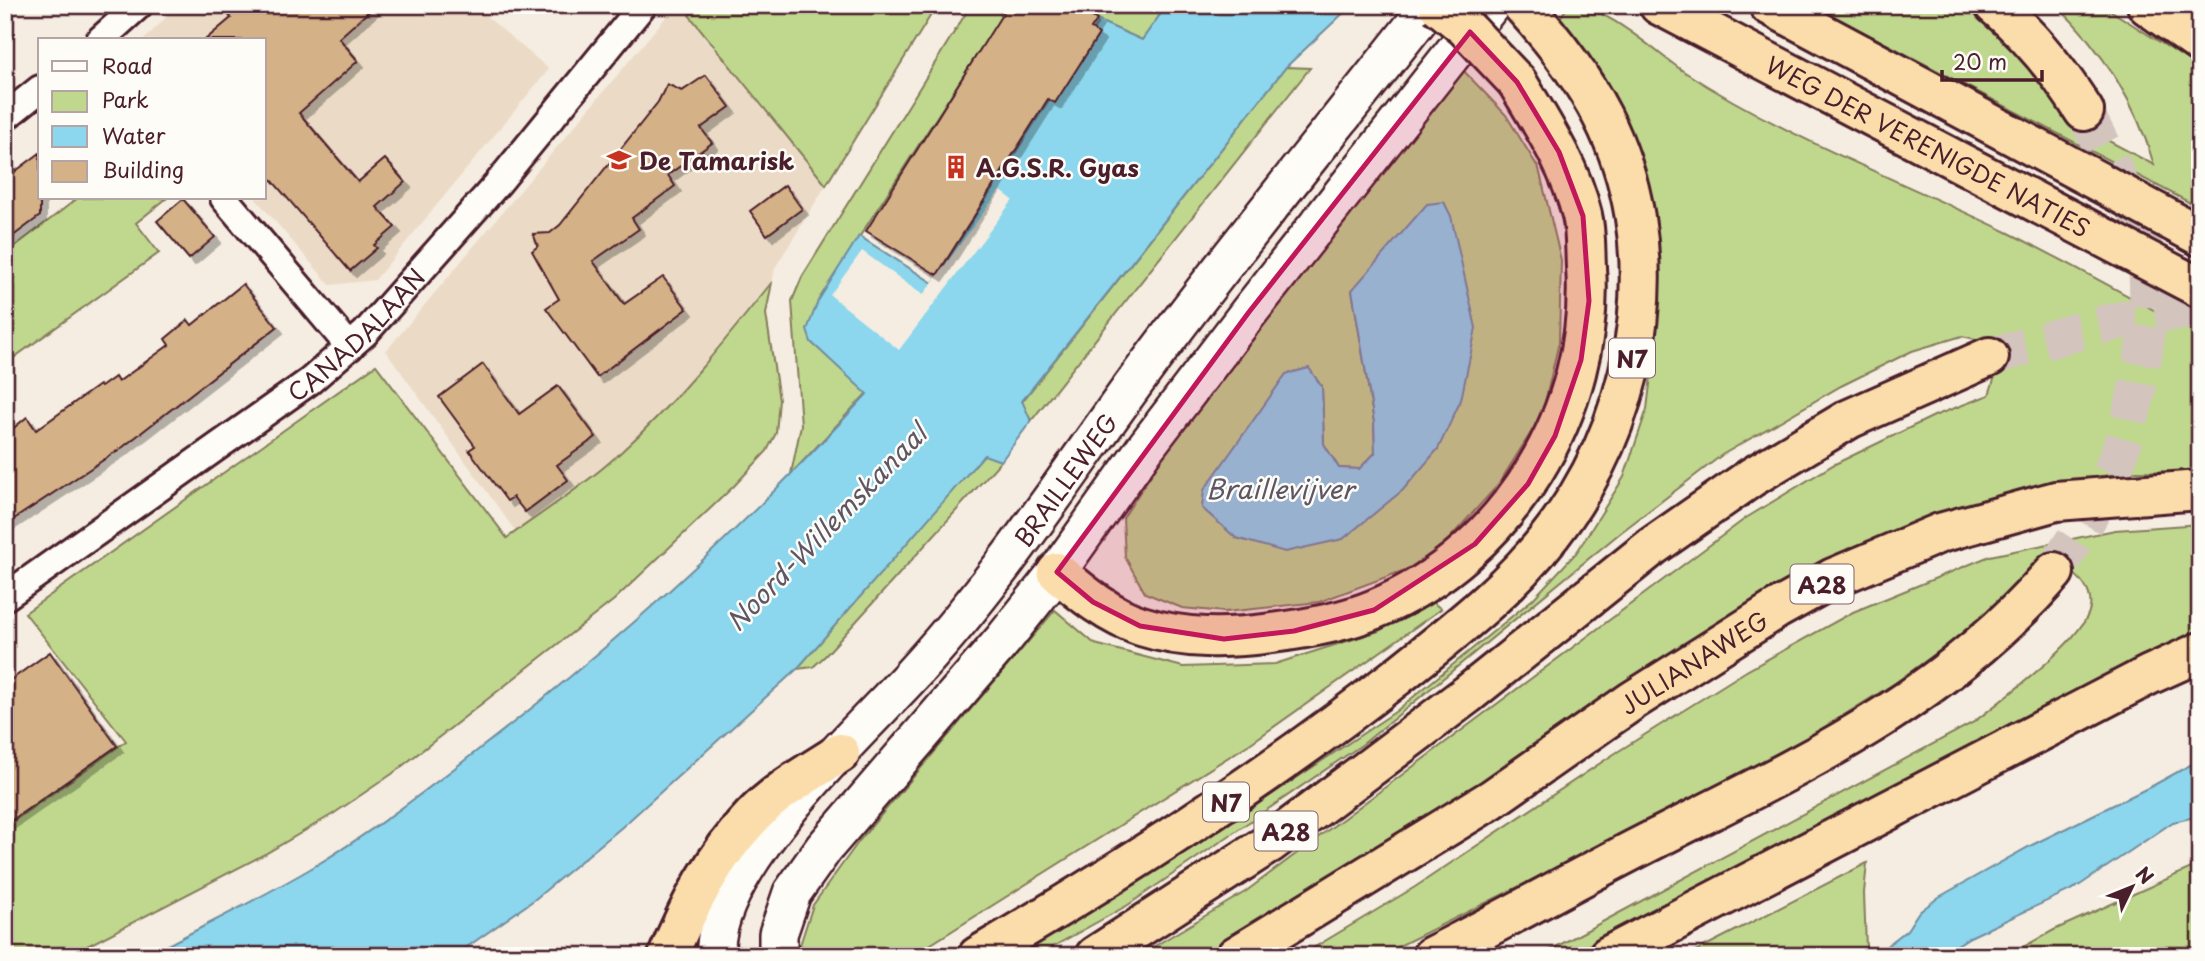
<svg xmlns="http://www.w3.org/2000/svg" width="2205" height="961" viewBox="0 0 2205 961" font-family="'Playpen Sans',sans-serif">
	<defs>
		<filter id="shadow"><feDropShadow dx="6" dy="6" stdDeviation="0" flood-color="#0004"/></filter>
	</defs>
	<rect width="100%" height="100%" fill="#f5ede1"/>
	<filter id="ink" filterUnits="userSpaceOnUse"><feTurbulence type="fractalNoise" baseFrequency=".0143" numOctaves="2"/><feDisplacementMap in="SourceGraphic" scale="14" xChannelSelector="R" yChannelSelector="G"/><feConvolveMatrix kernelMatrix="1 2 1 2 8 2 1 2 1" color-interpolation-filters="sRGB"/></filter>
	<g filter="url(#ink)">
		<g fill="#ebdbc6">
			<path d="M178,5H473L549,69L375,280L330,285L255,198H264V40H144Z"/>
			<path d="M676,5H937L775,268L766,314L770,334L536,560L386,351Z"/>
		</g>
		<g fill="#c0d88e" stroke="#857c5c" stroke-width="2" fill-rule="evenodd">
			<path d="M703,5H937L826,185L689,15Z"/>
			<path d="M971,5H1009L818,301L811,342L867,393L791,474L801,425L792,301L802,277Z"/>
			<path d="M1074,5H1167L1142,40L1099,21Z"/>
			<path d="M1569,5C1605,5 1654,51 1683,71C1785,137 1898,180 2007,232C2072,264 2136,301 2200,335V472L2137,471L2041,485L1895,530L1748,612L1295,903L1204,956H1138L1245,892L1746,518L1833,465L1934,416L1989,395L1998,367L1980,340L1962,336L1912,351L1841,386L1722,455L1620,533L1363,744L1128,905L1036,956H1009L1256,805L1395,712L1533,599L1577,552L1624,477L1647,409L1659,310L1652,225L1557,22Z"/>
			<path d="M1812,5H1964L1998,31L2037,72L2073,122L2154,165C2137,104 2102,49 2056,5H2102L2200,68V208Z"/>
			<path d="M1286,67L1310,68L1031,421L1022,402Z"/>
			<path d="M1460,67L1506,115L1539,169L1561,260L1559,342L1542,415L1498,485L1429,561L1319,602L1225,612L1182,608L1145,593L1125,557L1123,518L1191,413ZM1352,290L1438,449L1236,538L1322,387L1324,444L1339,468L1359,469L1375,453L1374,422Z"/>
			<path d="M78,198H167L136,223L159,253L5,364V254Z"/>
			<path d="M772,282L766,314L779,400L776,433L767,451L734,486L614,600L392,774L333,814L265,854L68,956H5V827L126,741L25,613L376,365L507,538C544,511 585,485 619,454C676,402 724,342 772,282Z"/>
			<path d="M984,454L1001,461L825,656L813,667L797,669Z"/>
			<path d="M2200,524V640L2003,737L1583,956H1539L1974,722C2000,701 2085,639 2090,608C2093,591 2079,576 2066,568L1993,612L1895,683L1767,763L1379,956H1300L1415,887L1614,754L1748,670L1853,612L1990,556L2115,530Z"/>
			<path d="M1430,600L1441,609L1251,743L912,956H801L800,945L813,905L859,841L1055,610L1095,644L1183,667L1275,664L1379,631Z"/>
			<path d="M1867,863L1864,893L1866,948L1820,956H1686Z"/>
			<path d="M2200,864V956H2007L2054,930Z"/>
		</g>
		<g fill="#8cd7ed" stroke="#728d9f" stroke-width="2">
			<path d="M1167,5H1352L1286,67L1022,401L1031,421L1001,461L984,455L797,669L622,827L534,900L454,956H147C201,927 257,900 310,869C369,834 424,792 478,750C618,643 748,524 867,394L811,342L807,330L818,301L859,236L933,283L1099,21L1142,40Z"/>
			<path d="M1444,202L1451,216L1476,328L1461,400L1438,449L1403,490L1343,539L1285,552L1236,538L1202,508L1204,490L1286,374L1309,368L1322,387L1324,444L1339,468L1359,469L1375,453L1374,422L1352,290L1427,204Z"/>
			<path d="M2200,756V816L2173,822L2077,887L1970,937L1940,956H1820L1844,950L1884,948L1907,930L1918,913L1939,897L2032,845L2154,785L2194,763Z"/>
		</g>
		<path fill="#f5ede1" d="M1000,190L1013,200L899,350L830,295L862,251L923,295Z"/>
		<g fill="#d5b187" stroke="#4a1f2b" stroke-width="2" filter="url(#shadow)">
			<path d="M221,5H376L339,38L358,61L299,113L358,182L385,159L405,182L377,207L395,227L374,245L377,248L350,271L264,171V40H205L231,18Z"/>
			<path d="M1008,5H1074L1097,20L1091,29L1099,34L1055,103L1048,99L937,275L866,231Z"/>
			<path d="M706,75L730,107L701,128L712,143L668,175L675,186L632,218L639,229L593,261L624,304L663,277L687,309L597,377L546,308L559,299L532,251L538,246L533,234L550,233L560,225L658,102L667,84L682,91Z"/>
			<path d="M40,153V216L5,242V179Z"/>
			<path d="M785,185L802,209L767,235L750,211Z"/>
			<path d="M183,199L215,237L189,259L157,221Z"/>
			<path d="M243,284L277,327L123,447L5,525V435L27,417L36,430L99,385L101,387L115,377L118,382L169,345L165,339L188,320L192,325Z"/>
			<path d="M483,364L519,414L558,386L596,437L557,465L568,480L525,512L513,497L507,501L469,450L475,446L439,397Z"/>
			<path d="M50,652L117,746L5,825V684Z"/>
		</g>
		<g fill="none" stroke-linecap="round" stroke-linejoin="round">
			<g stroke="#d3c4bd" stroke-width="38" stroke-dasharray="38 19" stroke-linecap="butt">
				<path d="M1989,357C2058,338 2128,312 2200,310"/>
				<path d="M2054,572C2077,536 2102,499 2117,459C2138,404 2157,307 2144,249C2134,207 2104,150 2084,111"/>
			</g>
			<g stroke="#4a1f2b" stroke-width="32">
				<g id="minor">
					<path d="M100,40L139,5"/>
					<path d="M5,117L40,89"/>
					<path d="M224,198L350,347"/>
					<path id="s1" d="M5,597L310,381L365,333L498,183L643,5"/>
				</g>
			</g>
			<g stroke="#4a1f2b" stroke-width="42">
				<g id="secondary">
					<path id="s2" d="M716,956C710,872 851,740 907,680C995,586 1065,478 1141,374C1233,249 1334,128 1430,5"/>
					<path d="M778,956V934L792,893L824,848L1003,640L1057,572L1145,448L1249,312L1491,5"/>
				</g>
			</g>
			<g stroke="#4a1f2b" stroke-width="44">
				<g id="trunk">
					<path id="s3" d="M1659,5L2200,288"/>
					<path d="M1769,5L2200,236"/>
					<path d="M1994,5C2031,36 2059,71 2084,111"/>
					<path d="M2147,5L2200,43"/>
					<path d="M1057,572C1082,593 1109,616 1141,626C1185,640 1227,639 1272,633C1305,629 1344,622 1375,609C1508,554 1596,410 1586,267C1585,250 1586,231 1582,215C1570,166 1542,124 1517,82"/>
					<path d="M668,956C689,905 714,857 752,817C776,791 811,772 840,753"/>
					<path d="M978,956C1122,871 1263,781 1395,678C1456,630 1519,582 1564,517C1644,403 1667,243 1602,116C1581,75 1553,39 1522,5"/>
					<path d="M1095,956L1270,843L1468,694L1653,546L1752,477L1849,419L1989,357"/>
					<path id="s4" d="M1236,956L1492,799L1632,701L1777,609L1833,578L1940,533L2056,501L2200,490"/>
					<path d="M1432,956C1508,918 1581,876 1657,838C1805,763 1943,700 2054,572"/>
					<path d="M1608,956L2149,675L2200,652"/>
				</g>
			</g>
			<use href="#minor" stroke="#fdfcf7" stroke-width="26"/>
			<use href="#secondary" stroke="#fdfcf7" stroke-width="37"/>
			<use href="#trunk" stroke="#fbddab" stroke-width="38"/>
			<g stroke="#4a1f2b" stroke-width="44" stroke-linecap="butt">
				<path id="trunk-bridge" d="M1438,5L1465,27L1517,82"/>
			</g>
			<use href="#trunk-bridge" stroke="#fbddab" stroke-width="38"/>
		</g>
	</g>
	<path fill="#c2185b" fill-opacity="0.2" stroke="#c2185b" stroke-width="5" stroke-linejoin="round" d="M1470,32L1517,82L1559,152L1583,216L1589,301L1581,360L1555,436L1528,484L1475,544L1374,610L1294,631L1224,639L1140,626L1093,602L1057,572L1249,312Z"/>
	<defs>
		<g id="school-bare" transform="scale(1.89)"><path d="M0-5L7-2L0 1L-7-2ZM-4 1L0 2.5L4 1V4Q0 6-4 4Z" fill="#c8321e" stroke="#fdfcf7" stroke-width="2.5" paint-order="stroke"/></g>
		<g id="building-bare" transform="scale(1.89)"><path d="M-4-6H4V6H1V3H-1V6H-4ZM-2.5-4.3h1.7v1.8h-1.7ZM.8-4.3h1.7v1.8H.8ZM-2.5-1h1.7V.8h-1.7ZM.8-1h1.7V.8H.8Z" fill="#c8321e" stroke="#fdfcf7" stroke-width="2.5" paint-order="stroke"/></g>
	</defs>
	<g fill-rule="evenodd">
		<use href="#school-bare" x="619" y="160"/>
		<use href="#building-bare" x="956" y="167"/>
	</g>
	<g text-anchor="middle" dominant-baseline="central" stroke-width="5" stroke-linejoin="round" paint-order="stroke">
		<g fill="#fdfcf7" stroke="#806168" stroke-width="2">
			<rect x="1609" y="338.5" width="46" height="39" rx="5"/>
			<rect x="1790.5" y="564.5" width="63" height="39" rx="5"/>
			<rect x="1203" y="782.5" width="46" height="39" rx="5"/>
			<rect x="1254.5" y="811.5" width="63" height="39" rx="5"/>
		</g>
		<g font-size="23" font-weight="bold" fill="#4a1f2b">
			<text x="1632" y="358">N7</text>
			<text x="1822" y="584">A28</text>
			<text x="1226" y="802">N7</text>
			<text x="1286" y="831">A28</text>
		</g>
		<g font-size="24" fill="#4a1f2b" stroke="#fdfcf7">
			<text stroke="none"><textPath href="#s3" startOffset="304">WEG DER VERENIGDE NATIES</textPath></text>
			<text stroke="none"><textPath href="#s1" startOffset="439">CANADALAAN</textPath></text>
			<text stroke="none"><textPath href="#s2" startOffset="598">BRAILLEWEG</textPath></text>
			<text stroke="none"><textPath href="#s4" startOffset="544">JULIANAWEG</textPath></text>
		</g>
		<g font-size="24" font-weight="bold" fill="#4a1f2b" stroke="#fdfcf7" text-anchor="start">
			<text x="639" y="160">De Tamarisk</text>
			<text x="976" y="167">A.G.S.R. Gyas</text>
		</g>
		<g font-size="26" font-style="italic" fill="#5e5665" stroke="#fdfcf7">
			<text x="1280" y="488">Braillevijver</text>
			<text transform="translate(826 527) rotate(-46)">Noord-Willemskanaal</text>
		</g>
	</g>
	<rect width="2205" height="961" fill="none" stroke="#fdfcf7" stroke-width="28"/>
	<rect x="14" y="14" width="2177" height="933" fill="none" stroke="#4a1f2b" stroke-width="2.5" filter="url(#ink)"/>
	<rect x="38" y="38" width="228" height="161" fill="#fdfcf7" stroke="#b5a4a5" stroke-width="2"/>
	<rect x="52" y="61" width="35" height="10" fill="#fdfcf7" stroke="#b5a4a5" stroke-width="2"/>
	<text x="102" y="74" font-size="21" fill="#4a1f2b">Road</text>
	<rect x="52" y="91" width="35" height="21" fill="#c0d88e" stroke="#b5a4a5" stroke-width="2"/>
	<text x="102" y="108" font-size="21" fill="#4a1f2b">Park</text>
	<rect x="52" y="126" width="35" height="21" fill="#8cd7ed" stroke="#b5a4a5" stroke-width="2"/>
	<text x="102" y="144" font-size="21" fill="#4a1f2b">Water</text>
	<rect x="52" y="161" width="35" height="21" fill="#d5b187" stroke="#b5a4a5" stroke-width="2"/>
	<text x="102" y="178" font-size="21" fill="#4a1f2b">Building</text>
	<g transform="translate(2132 887) rotate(47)" stroke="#fdfcf7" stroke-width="5" paint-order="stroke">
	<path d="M0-5L12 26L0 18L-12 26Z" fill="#4a1f2b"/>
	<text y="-10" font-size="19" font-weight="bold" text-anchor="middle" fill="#4a1f2b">N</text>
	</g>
	<path d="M1942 70v10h100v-10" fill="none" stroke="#4a1f2b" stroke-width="3.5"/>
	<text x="1953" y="70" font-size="21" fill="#4a1f2b" stroke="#fdfcf7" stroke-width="5" paint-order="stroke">20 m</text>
</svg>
